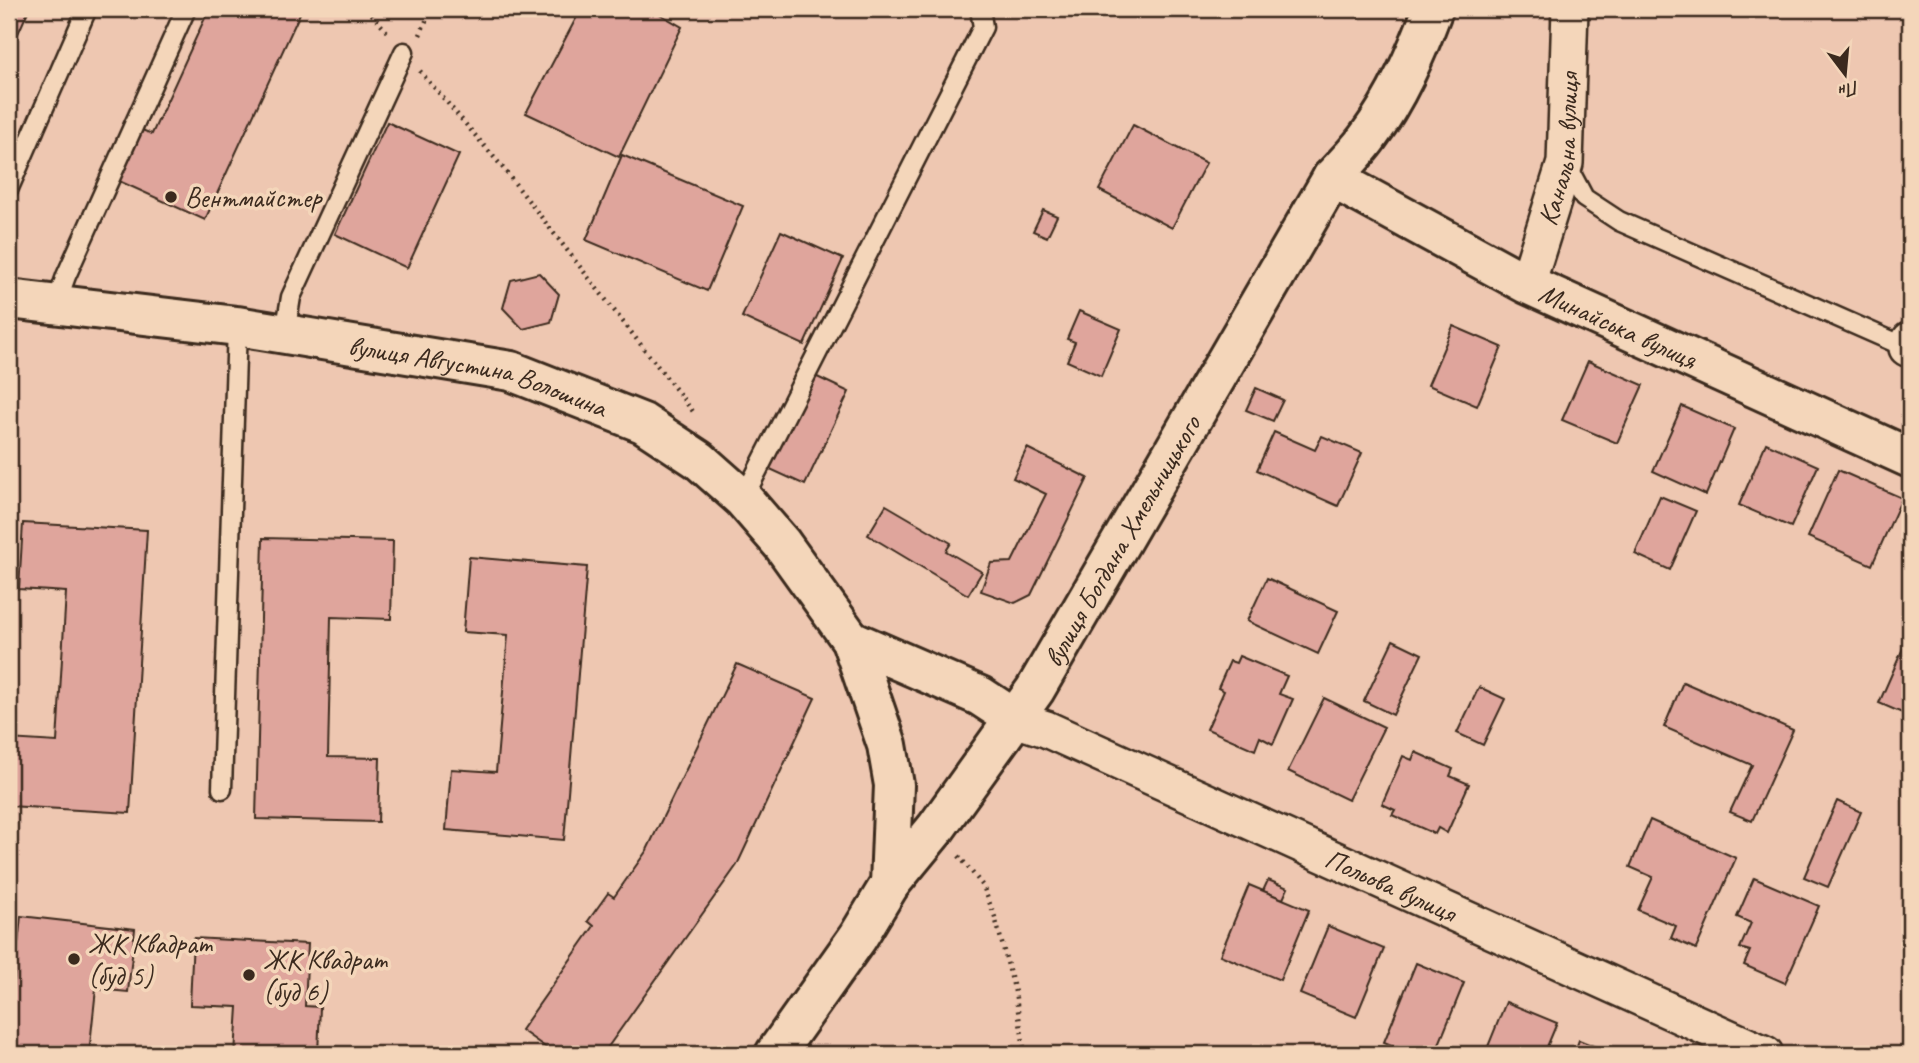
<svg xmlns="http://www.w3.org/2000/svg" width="1919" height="1063" viewBox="0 0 1919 1063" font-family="Caveat,sans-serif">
	<rect width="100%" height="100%" fill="#eec7b1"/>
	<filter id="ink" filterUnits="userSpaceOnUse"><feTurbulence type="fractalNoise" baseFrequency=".0143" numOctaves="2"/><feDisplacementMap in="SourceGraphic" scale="14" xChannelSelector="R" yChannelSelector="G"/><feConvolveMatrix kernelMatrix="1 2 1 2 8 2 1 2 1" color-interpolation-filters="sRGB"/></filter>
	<g filter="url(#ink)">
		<g fill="#dfa59c" stroke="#3b2a1e" stroke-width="2">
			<path d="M9,9H29L9,54Z"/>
			<path d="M209,9H302L205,220L119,181L142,130L152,134Z"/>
			<path d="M581,9H651L682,27L619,157L526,113Z"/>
			<path d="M387,122L459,155L407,268L335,234Z"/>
			<path d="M1133,125L1206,163L1172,228L1099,190Z"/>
			<path d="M622,155L743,206L707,291L586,240Z"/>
			<path d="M1043,210L1057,216L1047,237L1033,231Z"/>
			<path d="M781,231L843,259L804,345L742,317Z"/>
			<path d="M539,273L559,294L551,322L523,329L503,308L511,280Z"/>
			<path d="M1079,311L1121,329L1101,376L1067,361L1075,342L1067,339Z"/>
			<path d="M1453,326L1502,347L1477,406L1428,385Z"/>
			<path d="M1588,361L1643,385L1617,443L1562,420Z"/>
			<path d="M813,375L849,392L805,485L768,468Z"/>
			<path d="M1256,388L1283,400L1273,421L1246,410Z"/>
			<path d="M1682,406L1734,429L1706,495L1653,471Z"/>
			<path d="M1274,432L1315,450L1322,436L1362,453L1338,506L1257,470Z"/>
			<path d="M1766,443L1818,466L1791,527L1739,505Z"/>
			<path d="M1027,448L1088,478L1031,595L1015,603L981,591L991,563L1012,562L1046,494L1013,478Z"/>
			<path d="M1838,470L1902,498L1872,565L1808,537Z"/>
			<path d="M1660,496L1696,511L1670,570L1635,554Z"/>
			<path d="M886,505L951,543L946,551L982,572L968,595L868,535Z"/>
			<path d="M23,523L147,530L130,813L9,806V739L57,742L66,592L19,589Z"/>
			<path d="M263,538L393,541L391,619L331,617L328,757L380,758L378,822L256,819Z"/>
			<path d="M469,557L587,567L564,840L446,830L451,769L496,772L508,635L463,632Z"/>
			<path d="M1267,578L1338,611L1318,654L1247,621Z"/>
			<path d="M1393,640L1422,654L1393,715L1364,701Z"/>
			<path d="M1904,646L1910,648L1909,716L1879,703Z"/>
			<path d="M1239,656L1287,676L1279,694L1293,699L1273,744L1260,737L1255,750L1207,729L1224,691L1218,688L1230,661L1236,663Z"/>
			<path d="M737,664L815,698L737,865L603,1054H555L521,1030L594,926L588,921L608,893L614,897L647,850Z"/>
			<path d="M1683,682L1793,730L1752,821L1730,812L1752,765L1664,727Z"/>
			<path d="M1479,687L1505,699L1483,745L1457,733Z"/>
			<path d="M1324,698L1384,727L1348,800L1288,771Z"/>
			<path d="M1415,752L1453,769L1450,776L1469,784L1447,833L1438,828L1435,834L1392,815L1395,810L1382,804L1403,756L1412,760Z"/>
			<path d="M1837,801L1861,812L1828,887L1804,877Z"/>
			<path d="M1650,820L1736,858L1696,949L1671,938L1676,926L1638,910L1653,877L1630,867Z"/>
			<path d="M1754,878L1819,906L1785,983L1744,965L1750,951L1740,948L1751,923L1737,917Z"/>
			<path d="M1268,880L1288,888L1283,899L1263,891Z"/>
			<path d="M1249,885L1309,910L1280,980L1220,955Z"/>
			<path d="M21,916L135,929L128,992L96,989L89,1054H9V1030Z"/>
			<path d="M1328,926L1384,949L1356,1017L1300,994Z"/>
			<path d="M193,938L308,944L305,1006L320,1007L318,1054H235L238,1007L190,1005Z"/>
			<path d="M1416,963L1464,983L1435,1054H1414L1384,1042Z"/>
			<path d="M1506,1002L1557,1023L1544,1054H1485Z"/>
			<path d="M1579,1040L1613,1054H1574Z"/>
		</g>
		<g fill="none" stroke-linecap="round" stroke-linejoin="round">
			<g stroke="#3b2a1e" stroke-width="23">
				<g id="service">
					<path d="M1566,164L1584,198L1619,221L1910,349"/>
					<path d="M9,188L87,9"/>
					<path d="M56,304L66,276L186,9"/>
					<path d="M285,333L291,297L404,52"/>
					<path d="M743,499L983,27L980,9"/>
					<path d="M222,789L237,326"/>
				</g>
			</g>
			<g stroke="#3b2a1e" stroke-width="40">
				<g id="minor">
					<path id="s1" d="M1527,284L1565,163L1570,9"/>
					<path d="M1907,348L1910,340"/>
					<path id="s2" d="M1015,719L1046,729L1765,1054"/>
				</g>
			</g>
			<g stroke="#3b2a1e" stroke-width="44">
				<g id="tertiary">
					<path id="s3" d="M1332,178L1527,284L1910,458"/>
					<path id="s4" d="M9,299L237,326L511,371L643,423L699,460L743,499L782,544L851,640L887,745L894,785L890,884"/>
					<path d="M851,640L980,696L1015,719"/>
					<path id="s5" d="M775,1054L858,937L890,884L936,828L1035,690L1332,178C1344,165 1358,151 1368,137C1397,98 1416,54 1433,9"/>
				</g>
			</g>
			<g stroke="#3b2a1e" stroke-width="4.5" stroke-dasharray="2 5" stroke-linecap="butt">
				<path d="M367,9L390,35"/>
				<path d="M420,35L431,9"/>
				<path d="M420,71L499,163L695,414"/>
				<path d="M959,856L983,886L995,917L1015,992L1025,1054"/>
			</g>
			<use href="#service" stroke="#f4d6ba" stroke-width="18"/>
			<use href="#minor" stroke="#f4d6ba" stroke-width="35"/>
			<use href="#tertiary" stroke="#f4d6ba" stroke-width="38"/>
		</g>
	</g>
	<g fill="#3b2a1e" stroke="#f4d6ba" stroke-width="2.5">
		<circle cx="171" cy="197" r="7"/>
		<circle cx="74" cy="959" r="7"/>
		<circle cx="249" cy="975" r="7"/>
	</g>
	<g text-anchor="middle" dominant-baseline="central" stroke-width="7" stroke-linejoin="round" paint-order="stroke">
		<g font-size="28" fill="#3b2a1e" stroke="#f4d6ba">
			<text stroke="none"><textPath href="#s1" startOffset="140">Канальна вулиця</textPath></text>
			<text stroke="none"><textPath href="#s3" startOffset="322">Минайська вулиця</textPath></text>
			<text stroke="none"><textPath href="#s4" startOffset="476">вулиця Августина Волошина</textPath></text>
			<text stroke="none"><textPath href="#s5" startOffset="620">вулиця Богдана Хмельницького</textPath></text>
			<text stroke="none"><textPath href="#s2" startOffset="411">Польова вулиця</textPath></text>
		</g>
		<g font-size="28" fill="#3b2a1e" stroke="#f4d6ba" text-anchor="start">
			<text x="185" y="197">Вентмайстер</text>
			<text x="88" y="943">ЖК Квадрат<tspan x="88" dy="32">(буд 5)</tspan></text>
			<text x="263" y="959">ЖК Квадрат<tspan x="263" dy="32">(буд 6)</tspan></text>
		</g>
	</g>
	<rect width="1919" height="1063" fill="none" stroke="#f4d6ba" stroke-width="35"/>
	<rect x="18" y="18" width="1884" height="1028" fill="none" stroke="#3b2a1e" stroke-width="2.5" filter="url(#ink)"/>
	<g transform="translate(1845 74) rotate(164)" stroke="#f4d6ba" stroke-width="5" paint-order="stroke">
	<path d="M0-5L12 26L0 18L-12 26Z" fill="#3b2a1e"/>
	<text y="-10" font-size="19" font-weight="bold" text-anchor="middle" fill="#3b2a1e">Пн</text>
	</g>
</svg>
